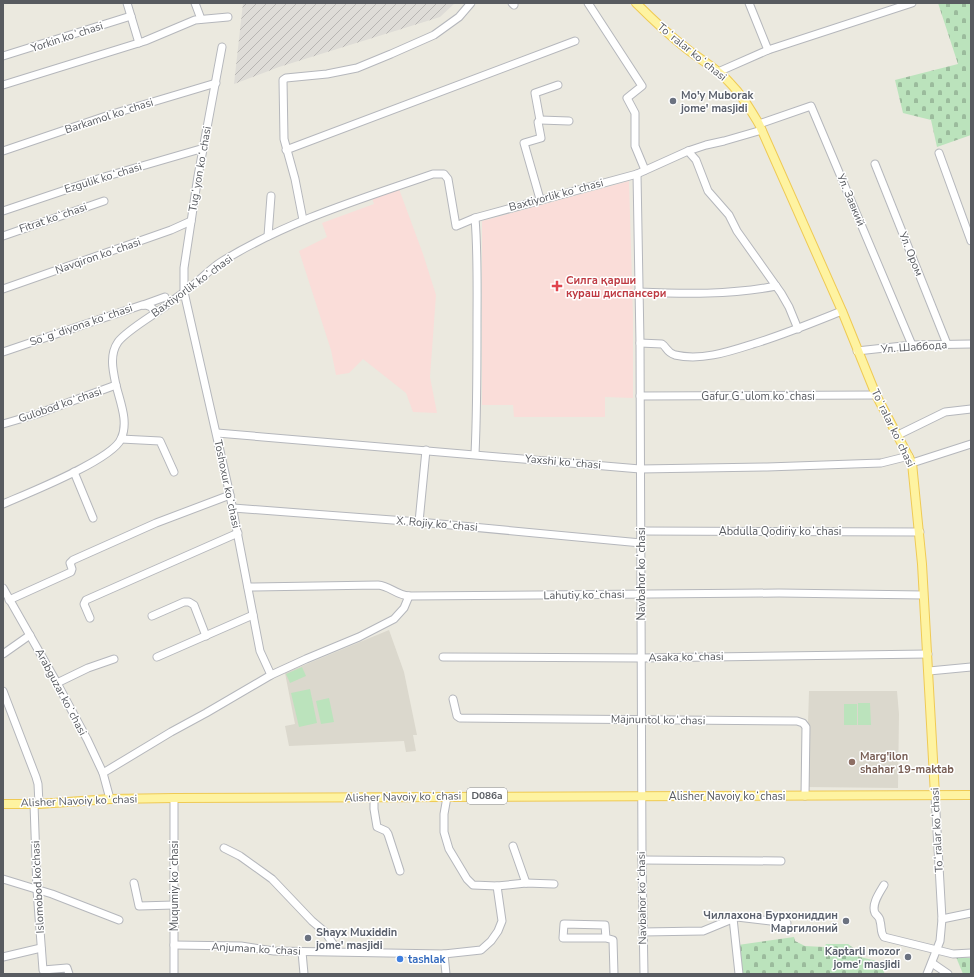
<svg xmlns="http://www.w3.org/2000/svg" width="974" height="977" viewBox="0 0 974 977" font-family="'Nunito Sans',sans-serif">
	<defs>
		<pattern id="industrial-furrows" width="10" height="10" patternUnits="userSpaceOnUse"><rect width="10" height="10" fill="#dedcd7"/><path d="M-1 1l2-2M0 10L10 0M9 11l2-2" fill="none" stroke="#b7b5b2"/></pattern>
		<pattern id="cemetery-stones" width="16" height="16" patternUnits="userSpaceOnUse"><rect width="16" height="16" fill="#bbe3bc"/><path d="M2 7V4a2 2 0 0 1 4 0v3zM10 15v-3a2 2 0 0 1 4 0v3z" fill="#9bbb9c"/></pattern>
	</defs>
	<rect width="100%" height="100%" fill="#ebe9df"/>
	<path fill="url(#industrial-furrows)" d="M243,3H455L440,17L279,67L234,84Z"/>
	<g fill="#dbd8cd">
		<path d="M389,630L404,672L417,735H413L416,751L406,752L404,741L289,746L285,726L295,724L285,673Z"/>
		<path d="M809,691H897L899,714L898,788L806,787Z"/>
	</g>
	<g fill="#faddd9">
		<path d="M629,181L633,315V398L605,397V417H514L513,405H482V221Z"/>
		<path d="M399,189L423,254L436,295L430,377L437,413L413,412L406,393L363,359L349,373L336,375L331,350L299,251L327,237L322,223L374,204L372,198Z"/>
	</g>
	<g fill="#bbe3bc">
		<path d="M302,667L306,676L290,683L286,674Z"/>
		<path d="M310,689L317,723L299,727L291,693Z"/>
		<path d="M329,698L334,722L321,724L316,701Z"/>
		<path d="M858,703H870L871,725H858Z"/>
		<rect x="844" y="704" width="13" height="21"/>
	</g>
	<g fill="url(#cemetery-stones)">
		<path d="M938,3H971V135L937,147L931,120L903,113L895,80L958,64Z"/>
		<path d="M794,937L795,941L805,946L824,947L826,944H848L856,950V956L877,961L885,962L884,974H742L738,945Z"/>
		<path d="M956,957L971,958V974H963Z"/>
	</g>
	<g fill="none" stroke-linecap="round" stroke-linejoin="round">
		<g stroke="#b5b7bc" stroke-width="9">
			<g id="minor">
				<path d="M127,3L139,43"/>
				<path d="M195,3L201,19"/>
				<path d="M512,3L514,5"/>
				<path d="M588,3L642,86L627,98L635,113V146L645,170"/>
				<path d="M222,47L198,176L184,268V292L230,495L260,651L271,675"/>
				<path d="M768,50L912,3"/>
				<path d="M3,56L131,16"/>
				<path d="M718,72L768,50L749,3"/>
				<path d="M3,85L145,41L195,20L228,17"/>
				<path d="M540,120L569,121"/>
				<path d="M759,124L811,106L912,345"/>
				<path d="M286,150L575,41"/>
				<path d="M3,151L109,115L216,83"/>
				<path d="M688,151L696,160L708,191L729,215L737,231L781,293L789,307L798,329"/>
				<path d="M939,153L971,241"/>
				<path d="M875,164L947,344"/>
				<path d="M637,174L640,343L642,860L644,974"/>
				<path d="M540,199L524,143L541,138L538,122L540,120L535,93L558,85"/>
				<path d="M3,211L104,177L204,148"/>
				<path d="M475,218C478,255 477,291 477,328C477,370 477,412 475,454"/>
				<path d="M303,220L295,179L284,139L283,80L286,78L327,74L357,68L391,54L434,35L459,17L471,3"/>
				<path d="M3,236L104,201"/>
				<path d="M268,236L271,196"/>
				<path d="M3,289L171,230L191,221"/>
				<path d="M638,292C684,294 731,295 776,286"/>
				<path d="M143,305L165,297"/>
				<path d="M640,343L662,344C667,347 666,352 675,355C701,361 728,352 753,344C783,335 812,323 842,311"/>
				<path d="M857,351L912,345L971,344"/>
				<path d="M3,352L142,305C150,305 152,307 156,313"/>
				<path d="M640,396L876,395"/>
				<path d="M3,424L37,414L116,385"/>
				<path d="M217,433L640,469L767,467L881,463L909,456"/>
				<path d="M898,435L945,412L971,409"/>
				<path d="M121,439L160,441L174,472"/>
				<path d="M912,463L971,444"/>
				<path d="M74,472L93,518"/>
				<path d="M3,504C26,494 112,460 121,439C129,422 120,402 116,385C113,371 109,355 118,342C127,330 154,315 167,305C177,297 188,290 198,281C205,275 213,267 221,262C287,221 361,199 433,174H444L448,179L456,226L475,218L637,174L688,151L706,145L724,141L762,130"/>
				<path d="M233,508L419,522L641,543"/>
				<path d="M419,522L426,450"/>
				<path d="M641,531L920,532"/>
				<path d="M248,587L378,585C390,586 396,595 409,596L779,593L923,595"/>
				<path d="M3,588L57,683L87,739L103,773L110,799"/>
				<path d="M9,600L71,572L72,569L70,563L73,560L156,523L230,495"/>
				<path d="M152,616L184,602H189L194,605L206,636"/>
				<path d="M90,618L84,604L86,600L238,533"/>
				<path d="M3,654L30,635"/>
				<path d="M157,657L253,615"/>
				<path d="M443,657L641,658L928,654"/>
				<path d="M929,671L971,667"/>
				<path d="M57,683L88,668L114,659"/>
				<path d="M3,691L36,777L38,784L39,804"/>
				<path d="M453,699L457,716L460,718L797,721L803,723L806,727L805,796"/>
				<path d="M103,773L171,732L206,713L271,675L306,659L359,637L394,619L404,608L409,596"/>
				<path d="M447,797L444,814V832L449,849L467,879L473,885L497,886L526,883L554,884"/>
				<path d="M374,798V809L377,827L386,831L388,834L400,871"/>
				<path d="M34,804L37,890L43,970L67,968L69,974"/>
				<path d="M513,846L526,883"/>
				<path d="M224,848L240,856L272,879L312,921L325,932L338,951"/>
				<path d="M642,860L781,861"/>
				<path d="M3,879L52,894L119,920"/>
				<path d="M134,883L139,906L174,905"/>
				<path d="M884,885C880,892 871,904 875,913C877,916 880,917 880,921C882,927 880,932 884,937L953,954L971,953"/>
				<path d="M733,918L739,974"/>
				<path d="M942,919L971,913"/>
				<path d="M643,932L703,931L737,917L787,923"/>
				<path d="M606,938L605,925L564,924L563,938H606L613,940L614,974"/>
				<path d="M174,945L241,946L274,951L444,954L481,950L491,941L498,931L502,921L497,886"/>
				<path d="M302,952L304,974"/>
				<path d="M444,954L446,974"/>
				<path d="M3,957L41,948"/>
				<path d="M932,963L948,974"/>
				<path d="M174,974V798"/>
				<path d="M927,974L940,941L942,919L935,795"/>
			</g>
		</g>
		<g stroke="#efca54" stroke-width="10">
			<g id="major">
				<path d="M636,3C652,19 669,35 687,49C701,60 718,69 730,83C742,95 750,109 759,124L842,311L876,395L912,463L922,564L935,795"/>
				<path d="M3,804H39L110,799L174,798L971,795"/>
			</g>
		</g>
		<use href="#minor" stroke="#fff" stroke-width="7"/>
		<use href="#major" stroke="#fef3a1" stroke-width="8"/>
	</g>
	<g fill="#6b7280" stroke="#fff" stroke-width="1.5">
		<circle cx="673" cy="101" r="4"/>
		<circle cx="846" cy="921" r="4"/>
		<circle cx="308" cy="938" r="4"/>
		<circle cx="908" cy="957" r="4"/>
	</g>
	<path fill="#e0444e" stroke="#fff" stroke-width="1.5" d="M555 280h4v4h4v4h-4v4h-4v-4h-4v-4h4z"/>
	<circle fill="#8d6e63" stroke="#fff" stroke-width="1.5" cx="852" cy="762" r="4"/>
	<circle fill="#3f7fe0" stroke="#fff" stroke-width="1.5" cx="400" cy="959" r="4"/>
	<g text-anchor="middle" dominant-baseline="central" stroke-width="3" stroke-linejoin="round" paint-order="stroke">
		<rect fill="#fff" stroke="#8a8c90" stroke-width="1" x="467" y="788" width="40" height="16" rx="3"/>
		<g font-size="10" font-weight="bold" fill="#585b60">
			<text x="487" y="796">D086a</text>
		</g>
		<g font-size="11" fill="#585b60" stroke="#fff">
			<text transform="translate(67 37) rotate(-18)">Yorkin koʻchasi</text>
			<text transform="translate(692 52) rotate(39)">Toʻralar koʻchasi</text>
			<text transform="translate(109 116) rotate(-18)">Barkamol koʻchasi</text>
			<text transform="translate(200 169) rotate(-80)">Tugʻyon koʻchasi</text>
			<text transform="translate(103 178) rotate(-17)">Ezgulik koʻchasi</text>
			<text transform="translate(556 195) rotate(-15)">Baxtiyorlik koʻchasi</text>
			<text transform="translate(851 200) rotate(67)">Ул. Завкий</text>
			<text transform="translate(53 218) rotate(-19)">Fitrat koʻchasi</text>
			<text transform="translate(911 254) rotate(68)">Ул. Ором</text>
			<text transform="translate(98 256) rotate(-19)">Navqiron koʻchasi</text>
			<text transform="translate(192 286) rotate(-36)">Baxtiyorlik koʻchasi</text>
			<text transform="translate(81 325) rotate(-19)">Soʻgʻdiyona koʻchasi</text>
			<text transform="translate(914 347) rotate(-4)">Ул. Шаббода</text>
			<text x="758" y="396">Gafur Gʻulom koʻchasi</text>
			<text transform="translate(60 405) rotate(-19)">Gulobod koʻchasi</text>
			<text transform="translate(893 428) rotate(64)">Toʻralar koʻchasi</text>
			<text transform="translate(563 462) rotate(5)">Yaxshi koʻchasi</text>
			<text transform="translate(227 484) rotate(78)">Toshoxur koʻchasi</text>
			<text transform="translate(437 524) rotate(5)">X. Rojiy koʻchasi</text>
			<text x="780" y="531">Abdulla Qodiriy koʻchasi</text>
			<text transform="translate(641 574) rotate(-90)">Navbahor koʻchasi</text>
			<text transform="translate(584 595) rotate(-1)">Lahutiy koʻchasi</text>
			<text transform="translate(686 657) rotate(-1)">Asaka koʻchasi</text>
			<text transform="translate(61 692) rotate(62)">Arabguzar koʻchasi</text>
			<text transform="translate(658 720) rotate(1)">Majnuntol koʻchasi</text>
			<text x="727" y="796">Alisher Navoiy koʻchasi</text>
			<text transform="translate(403 797) rotate(-1)">Alisher Navoiy koʻchasi</text>
			<text transform="translate(79 801) rotate(-2)">Alisher Navoiy koʻchasi</text>
			<text transform="translate(937 830) rotate(-93)">Toʻralar koʻchasi</text>
			<text transform="translate(174 886) rotate(-90)">Muqumiy koʻchasi</text>
			<text transform="translate(38 887) rotate(-93)">Islomobod ko‘chasi</text>
			<text transform="translate(642 898) rotate(-91)">Navbahor koʻchasi</text>
			<text transform="translate(256 949) rotate(3)">Anjuman koʻchasi</text>
		</g>
		<g font-size="11" font-weight="bold" fill="#5b616d" stroke="#fff" text-anchor="start">
			<text x="681" y="95">Mo'y Muborak<tspan x="681" dy="13">jome' masjidi</tspan></text>
			<text x="838" y="915" text-anchor="end">Чиллахона Бурхониддин<tspan x="838" dy="13">Маргилоний</tspan></text>
			<text x="316" y="932">Shayx Muxiddin<tspan x="316" dy="13">jome' masjidi</tspan></text>
			<text x="900" y="951" text-anchor="end">Kaptarli mozor<tspan x="900" dy="13">jome' masjidi</tspan></text>
		</g>
		<g font-size="11" font-weight="bold" fill="#be3a42" stroke="#fff" text-anchor="start">
			<text x="566" y="280">Силга қарши<tspan x="566" dy="13">кураш диспансери</tspan></text>
		</g>
		<g font-size="11" font-weight="bold" fill="#785e54" stroke="#fff" text-anchor="start">
			<text x="860" y="756">Marg'ilon<tspan x="860" dy="13">shahar 19-maktab</tspan></text>
		</g>
		<g font-size="11" font-weight="bold" fill="#366cbe" stroke="#fff" text-anchor="start">
			<text x="408" y="959">tashlak</text>
		</g>
	</g>
	<rect width="974" height="977" fill="none" stroke="#585b60" stroke-width="8"/>
</svg>
